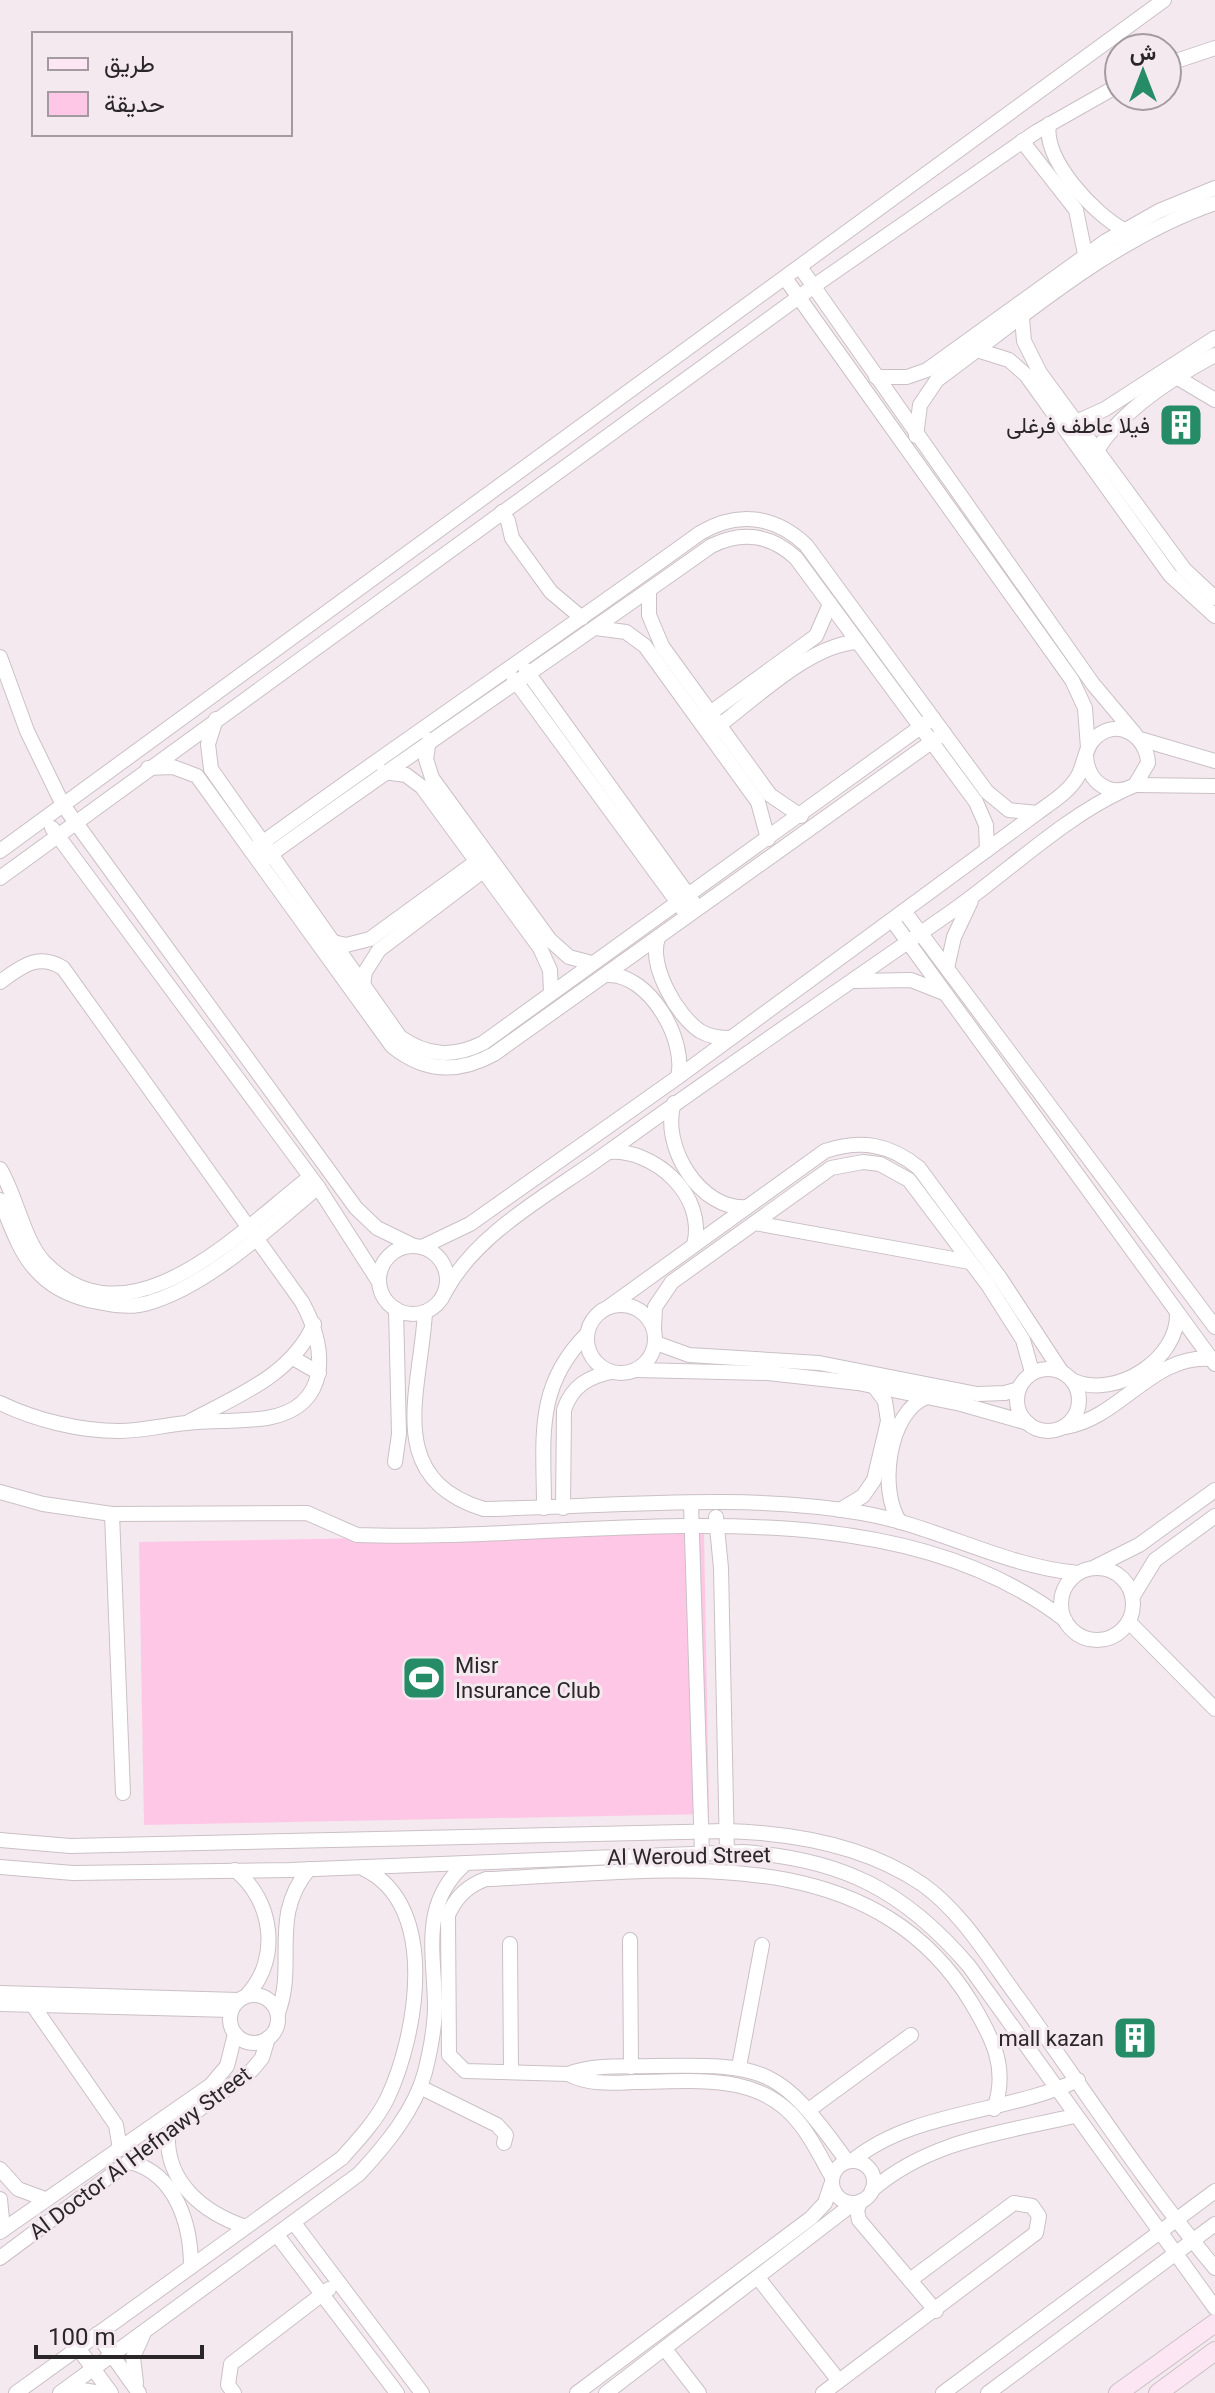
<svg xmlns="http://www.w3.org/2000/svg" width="1215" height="2393" viewBox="0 0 1215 2393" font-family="Roboto,Vazirmatn,sans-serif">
	<rect width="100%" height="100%" fill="#f4e9ef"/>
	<path fill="#ffc7e6" d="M704,1532L709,1814L144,1825L139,1542Z"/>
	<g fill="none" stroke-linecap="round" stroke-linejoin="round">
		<g stroke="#cac0c5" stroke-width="16">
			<g id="minor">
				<path d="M1167,64L1215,48"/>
				<path d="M1049,124C1043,160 1094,214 1124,230"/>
				<path d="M1022,141L1076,210L1085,254"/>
				<path d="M800,267L1093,684L1135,734"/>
				<path d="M785,278L1072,680L1085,708L1088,748"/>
				<path d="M1022,318L1024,341L1040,373L1184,569L1215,598"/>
				<path d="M977,350L1009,360L1026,375L1170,575L1215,616"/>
				<path d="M876,377H907L927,370L1106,241L1159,211L1215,188"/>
				<path d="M1178,378L1215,400"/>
				<path d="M1076,422L1105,409L1215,338"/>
				<path d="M916,436L920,405L937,380C1024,316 1111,239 1215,203"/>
				<path d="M1097,450C1123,409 1172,378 1215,355"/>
				<path d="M502,512L508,521L512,538L551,592L582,618"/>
				<path d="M649,590V615L662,646L770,795L801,816"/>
				<path d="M596,628L626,632L645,646L758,802L768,839"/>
				<path d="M0,657L27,731L63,805L356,1208L377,1228L414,1246"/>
				<path d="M526,670L694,903"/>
				<path d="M514,679L684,911"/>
				<path d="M706,716L816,636L830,604"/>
				<path d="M216,719L208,744L211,769L400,1037C427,1056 453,1058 483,1043L933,718"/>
				<path d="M712,731C752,702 809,644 858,642"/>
				<path d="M1140,739L1215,761"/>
				<path d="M429,740L426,759L432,778L550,940L569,957L592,963"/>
				<path d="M148,768L173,767L197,776L392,1046C424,1072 458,1074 494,1054L944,733"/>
				<path d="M384,772L406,775L422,787L540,948L550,970L551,992"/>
				<path d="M1135,785L1215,786"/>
				<path d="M52,828L318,1187L379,1282"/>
				<path d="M0,851L1164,0"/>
				<path d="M251,851C399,743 551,641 700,533C737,511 774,515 806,545L987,792L1009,810L1037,813"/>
				<path d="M263,860C411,753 562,652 711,546C742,531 770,534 796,558L976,802L986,825L987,850"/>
				<path d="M0,878L814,286L1036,132L1119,85"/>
				<path d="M904,911L1215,1327"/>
				<path d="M892,920L1215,1364"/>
				<path d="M658,938C648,965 677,1016 700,1031C710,1037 720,1038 731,1038"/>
				<path d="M333,942L346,945L370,939L484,856"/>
				<path d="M947,968L954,937L971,901"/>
				<path d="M607,975C649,973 687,1040 678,1077"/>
				<path d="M855,981L911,980L944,993"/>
				<path d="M0,982C21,967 38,952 63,968L302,1302C327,1347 332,1407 267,1418C240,1422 213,1420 187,1423C164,1425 142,1431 119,1431C80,1431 35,1420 0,1403"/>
				<path d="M363,985L365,972L379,950L491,865"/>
				<path d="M674,1103C660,1145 700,1211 747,1207"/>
				<path d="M609,1152C655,1149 707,1196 694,1245"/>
				<path d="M0,1169C16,1195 24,1241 44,1262C130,1351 242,1229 310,1177"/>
				<path d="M0,1200C10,1223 19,1252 36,1270C50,1286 68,1295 88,1300C107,1304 129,1309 148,1303C208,1286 270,1227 318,1187"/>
				<path d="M755,1223L970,1262"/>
				<circle cx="413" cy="1280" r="34"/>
				<path d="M422,1247L470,1224L678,1077L1037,813C1052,802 1069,792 1078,776C1085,763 1085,746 1096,737C1119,717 1147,737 1148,763L1135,785C1110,799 1087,782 1086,755"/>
				<path d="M445,1292C477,1232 550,1194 604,1155C718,1072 835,993 951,912C1007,873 1061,819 1124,790"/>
				<circle cx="621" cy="1339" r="34"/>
				<path d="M610,1306L825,1151C861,1139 890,1144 919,1168L1000,1278L1061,1371"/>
				<path d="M425,1312C421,1390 382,1478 484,1509C608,1507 739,1492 862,1513C937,1526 1002,1566 1078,1573"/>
				<path d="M654,1328L655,1307L672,1282L831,1168L863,1162L880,1164L909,1180L988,1285L1023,1340L1032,1372"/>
				<path d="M656,1343L689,1355L819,1363L977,1394L1005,1393L1019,1389"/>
				<path d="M293,1358L319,1373"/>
				<circle cx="1048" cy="1400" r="31"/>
				<path d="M636,1370L768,1373L858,1383L961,1404L1028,1423"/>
				<path d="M1074,1381C1116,1399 1179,1359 1177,1313"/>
				<path d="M190,1421C237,1396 292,1375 314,1324"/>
				<path d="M1065,1427C1121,1418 1153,1353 1212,1359"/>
				<path d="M395,1462L399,1434L396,1309"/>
				<path d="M0,1492L43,1504L112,1514L307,1513L357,1535C577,1544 877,1474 1065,1620"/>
				<path d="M691,1504L702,1854"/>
				<path d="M544,1508C544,1439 534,1387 587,1334"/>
				<path d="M563,1508L564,1410C572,1386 588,1377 611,1372"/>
				<path d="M840,1510L863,1496L874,1480L888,1421L885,1401L873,1385"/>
				<path d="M112,1514L123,1793"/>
				<path d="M716,1517L721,1568L727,1853"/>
				<path d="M900,1522C878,1491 888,1411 927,1397"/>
				<path d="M1095,1567L1139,1545L1215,1490"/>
				<circle cx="1097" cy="1604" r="36"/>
				<path d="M1133,1596L1155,1560L1215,1516"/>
				<path d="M1129,1622L1215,1709"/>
				<path d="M0,1840L70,1846L726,1831C793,1833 865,1845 922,1884C962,1912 990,1960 1019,1999C1084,2089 1144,2183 1215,2268"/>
				<path d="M0,1867L73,1873L290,1870L743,1852C842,1859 904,1890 969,1966L1215,2308"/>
				<path d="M235,1870C273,1900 281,1959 247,1995"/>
				<path d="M630,1940L631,2067"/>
				<path d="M510,1944L511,2071"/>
				<path d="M0,1993L238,2000"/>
				<circle cx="254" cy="2019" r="24"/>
				<path d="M0,2004L231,2010"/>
				<path d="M34,2007L116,2125L120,2149"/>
				<path d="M278,2013C297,1962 269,1917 309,1869"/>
				<path d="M739,2067L762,1945"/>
				<path d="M568,2074C594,2064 625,2067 653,2066C768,2064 779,2067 847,2161"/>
				<path d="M420,2087L497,2125L506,2135L504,2143"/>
				<path d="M810,2109L911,2035"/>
				<path d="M168,2135C166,2183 204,2213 246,2227"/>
				<circle cx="853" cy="2182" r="21"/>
				<path d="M852,2161C914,2110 1006,2114 1078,2080"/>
				<path d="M130,2162C176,2174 191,2224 191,2267"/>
				<path d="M0,2169L18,2189L45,2199"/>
				<path d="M832,2177C822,2160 813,2140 800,2124C760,2071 694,2082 635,2082C612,2083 589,2085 568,2074L465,2071L449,2055L448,1915C456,1897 467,1886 486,1879C653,1873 867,1832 971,2002C992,2037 1009,2068 994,2109"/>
				<path d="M872,2190C930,2140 1002,2133 1074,2116"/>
				<path d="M0,2199L3,2230"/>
				<path d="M861,2201L857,2210L859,2220L936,2311"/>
				<path d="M294,2223L422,2393"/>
				<path d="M0,2232L211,2085L227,2066L235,2034"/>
				<path d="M277,2235L397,2393"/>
				<path d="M0,2258L252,2070L262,2058L268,2038"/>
				<path d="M759,2279L839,2381"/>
				<path d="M97,2334L139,2393"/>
				<path d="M78,2348L111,2393"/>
				<path d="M665,2349L699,2393"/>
				<path d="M136,2383L133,2357L143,2335"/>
				<path d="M65,2392L75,2389L102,2393"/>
				<path d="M16,2393L342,2158C358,2140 376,2121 387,2099C417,2036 440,1905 364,1869"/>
				<path d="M60,2393L359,2174C385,2146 415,2110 425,2072C430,2052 435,2026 435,2005C434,1951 420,1903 466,1863"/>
				<path d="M234,2393L228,2385L231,2364L329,2289"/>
				<path d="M577,2393L811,2218L825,2203L831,2185"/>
				<path d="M606,2393L854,2203"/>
				<path d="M823,2393L1036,2233L1039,2216L1032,2206L1014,2203L910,2280"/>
				<path d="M943,2393L1215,2191"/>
				<path d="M988,2393L1215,2224"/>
			</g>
		</g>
		<g stroke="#cac0c5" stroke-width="20">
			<g id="secondary">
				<path d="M1118,2393L1215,2323"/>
				<path d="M1158,2393L1215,2351"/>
			</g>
		</g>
		<use href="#minor" stroke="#fff" stroke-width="14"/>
		<use href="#secondary" stroke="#fce6f3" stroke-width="18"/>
	</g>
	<defs>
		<g id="building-square" transform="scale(2.3)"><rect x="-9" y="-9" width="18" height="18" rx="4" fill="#268c67" stroke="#f4e9ef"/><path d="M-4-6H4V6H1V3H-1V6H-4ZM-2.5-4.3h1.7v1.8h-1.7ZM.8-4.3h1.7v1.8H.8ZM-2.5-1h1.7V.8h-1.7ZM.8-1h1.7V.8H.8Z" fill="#fff"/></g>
		<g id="stadium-square" transform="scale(2.3)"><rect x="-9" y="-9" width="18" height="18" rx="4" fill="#268c67" stroke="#f4e9ef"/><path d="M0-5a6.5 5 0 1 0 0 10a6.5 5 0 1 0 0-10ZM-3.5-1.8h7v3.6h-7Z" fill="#fff"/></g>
	</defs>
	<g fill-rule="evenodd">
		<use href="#building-square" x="1181" y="425"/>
		<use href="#stadium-square" x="424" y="1678"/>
		<use href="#building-square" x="1135" y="2038"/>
	</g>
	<g text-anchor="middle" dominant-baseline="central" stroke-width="6" stroke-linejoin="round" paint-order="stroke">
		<g font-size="22" fill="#2b2729" stroke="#f4e9ef" text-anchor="end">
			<text x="1150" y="425">فيلا عاطف فرغلى</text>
			<text x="455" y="1665" text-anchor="start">Misr<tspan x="455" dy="25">Insurance Club</tspan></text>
			<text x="1104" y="2038">mall kazan</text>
		</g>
		<g font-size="22" fill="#2b2729" stroke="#f4e9ef">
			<text transform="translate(689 1856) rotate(-1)">Al Weroud Street</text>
			<text transform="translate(140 2153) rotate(-37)">Al Doctor Al Hefnawy Street</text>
		</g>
	</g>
	<rect x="32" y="32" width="260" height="104" fill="#f4e9ef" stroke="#a49ba0" stroke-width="2"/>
	<rect x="48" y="58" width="40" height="12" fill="#fce6f3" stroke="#a49ba0" stroke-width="2"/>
	<text x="104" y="72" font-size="24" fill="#2b2729">طريق</text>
	<rect x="48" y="92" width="40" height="24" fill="#ffc7e6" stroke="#a49ba0" stroke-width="2"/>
	<text x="104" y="112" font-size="24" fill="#2b2729">حديقة</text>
	<g transform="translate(1143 72)"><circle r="38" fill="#f4e9ef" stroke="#a49ba0" stroke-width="2"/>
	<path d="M0-6L14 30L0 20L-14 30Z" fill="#268c67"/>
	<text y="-12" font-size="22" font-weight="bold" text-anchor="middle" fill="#2b2729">ش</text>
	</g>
	<path d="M36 2345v12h166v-12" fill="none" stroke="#2b2729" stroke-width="4"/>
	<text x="48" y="2345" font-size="24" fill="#2b2729" stroke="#f4e9ef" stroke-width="6" paint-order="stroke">100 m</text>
</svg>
